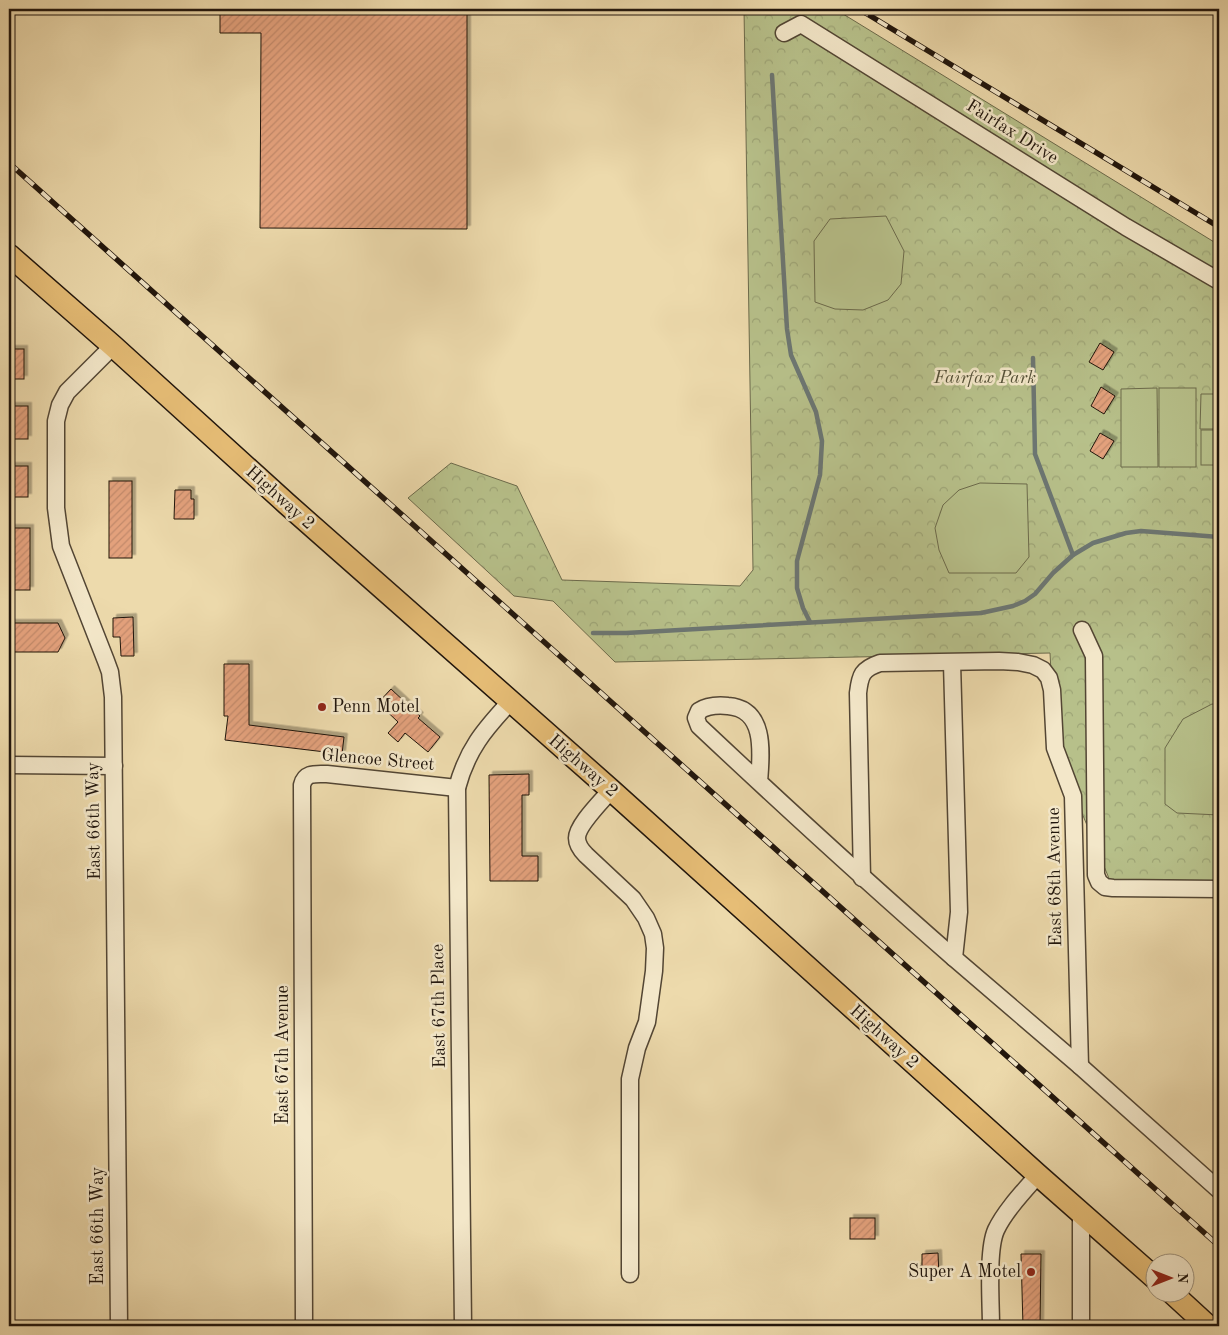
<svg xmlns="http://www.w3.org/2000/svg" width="1228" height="1335" viewBox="0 0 1228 1335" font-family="'Old Standard TT',serif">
	<defs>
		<pattern id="park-crowns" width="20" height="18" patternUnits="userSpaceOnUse" patternTransform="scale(1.25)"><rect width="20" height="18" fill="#b7c08a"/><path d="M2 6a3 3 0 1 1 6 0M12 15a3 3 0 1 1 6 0" fill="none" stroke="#9da476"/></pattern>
		<pattern id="building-hatch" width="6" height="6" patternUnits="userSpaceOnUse" patternTransform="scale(1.25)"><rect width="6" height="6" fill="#e3a17c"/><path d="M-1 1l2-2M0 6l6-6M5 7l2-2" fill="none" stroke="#c28a6a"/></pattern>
		<filter id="shadow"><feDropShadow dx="3.5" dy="-3.5" stdDeviation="0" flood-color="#0004"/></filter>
	</defs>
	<rect width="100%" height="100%" fill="#eddaac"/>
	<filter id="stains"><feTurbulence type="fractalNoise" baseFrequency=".004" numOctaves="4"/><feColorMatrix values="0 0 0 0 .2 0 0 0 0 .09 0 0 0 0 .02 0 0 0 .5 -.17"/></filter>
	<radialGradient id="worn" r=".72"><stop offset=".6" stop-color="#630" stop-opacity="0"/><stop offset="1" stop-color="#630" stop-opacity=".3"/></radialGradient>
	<path fill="url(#park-crowns)" stroke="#6c6a4b" d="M744,9H835L1219,245V889L1113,888L1055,748L1050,653L615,662L553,601L514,596L408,498L451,463L517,486L562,580L740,586L753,570Z"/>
	<g fill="#b7c08a" stroke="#6c6a4b">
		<path d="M886,216L904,251L901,284L888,300L863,310L835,309L815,302L814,241L830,219Z"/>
		<path d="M1157,388L1158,467H1121V389Z"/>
		<rect x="1159" y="388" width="37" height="79"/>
		<path d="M1201,394H1219V429H1200Z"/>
		<rect x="1201" y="430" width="18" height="35"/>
		<path d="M980,483L1027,484L1029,557L1016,573H949L939,550L935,528L943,505L959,490Z"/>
		<path d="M1212,704L1219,705V815L1177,813L1165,804V748L1183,719Z"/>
	</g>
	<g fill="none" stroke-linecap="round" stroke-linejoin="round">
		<g stroke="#6c7672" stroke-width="4.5">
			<path d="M772,75L787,329L791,355L816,412L822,441L820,475L797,561V588L803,608L810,622"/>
			<path d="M1033,358L1035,454L1073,555"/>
			<path d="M593,633H626L981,613L1013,606L1025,601L1035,594L1053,573L1073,555L1093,543L1126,533L1141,531L1219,537"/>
		</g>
	</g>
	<g fill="url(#building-hatch)" stroke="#20150c" filter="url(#shadow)">
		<path d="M220,9H467V229L260,228L261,33H220Z"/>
		<path d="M1100,343L1114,352L1103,370L1089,362Z"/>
		<rect x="9" y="349" width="15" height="30"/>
		<path d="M1101,387L1115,396L1104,414L1091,406Z"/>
		<rect x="9" y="406" width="19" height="33"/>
		<path d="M1100,433L1114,441L1103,459L1090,451Z"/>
		<rect x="9" y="466" width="19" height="31"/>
		<rect x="109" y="481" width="23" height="77"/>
		<path d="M175,490H191V499H194V519H174Z"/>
		<rect x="9" y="528" width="21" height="62"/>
		<path d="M133,617L134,656H121L120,637H113V618Z"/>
		<path d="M9,623H58L65,638L58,652H9Z"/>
		<path d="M224,664H249V725L344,737L342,754L225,740L228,716H224Z"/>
		<path d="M391,689L420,716L418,718L440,737L428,752L405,733L398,742L388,733L398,722L378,703Z"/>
		<path d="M529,774V795H522V856H538V881H490L489,775Z"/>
		<rect x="850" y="1218" width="25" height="21"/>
		<path d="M938,1253L939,1276H918V1266H922V1254Z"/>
		<path d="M1021,1254H1041L1040,1326H1023Z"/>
	</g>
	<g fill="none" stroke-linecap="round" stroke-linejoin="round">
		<g stroke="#534634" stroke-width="19">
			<g id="minor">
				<path d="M784,33L801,24L1126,227L1219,281"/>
				<path d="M113,346L67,392L60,405L56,421V508L61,546L106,661L110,672L113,697L119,1326"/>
				<path d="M1082,630L1094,656L1096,875L1099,882L1105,887L1113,888L1219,889"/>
				<path d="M952,663L959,912L954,958L1080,1066L1219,1190"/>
				<path d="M9,765L114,766"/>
				<path d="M759,782C761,755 767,709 728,706C718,705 708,705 699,711L696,718L699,726C783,805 867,882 954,958"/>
				<path d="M611,790C602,801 577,825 577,838C577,845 581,850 586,855L633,899L646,918L653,934L655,948L654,971L647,1022L637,1048L630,1079V1274"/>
				<path d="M862,878L858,693C860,675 862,669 880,663L999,661L1018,662L1033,665L1043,670L1049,678L1052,690L1055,748L1073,796L1080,1066"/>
				<path d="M304,1326L302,785C305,772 316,774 327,774L457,788"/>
				<path d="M463,1326L457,788C467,750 484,730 510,702"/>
				<path d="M991,1326C991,1303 987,1250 996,1230C1005,1211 1024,1191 1038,1175"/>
				<path d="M1081,1326V1213"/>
			</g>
		</g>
		<g stroke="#20150c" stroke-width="24">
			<g id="major">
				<path d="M9,255L113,346L287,504L611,790L1038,1175L1156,1279"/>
				<path d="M1171,1292L1208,1326"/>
			</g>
		</g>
		<use href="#minor" stroke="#f3e7c9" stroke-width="16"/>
		<use href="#major" stroke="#e6bd76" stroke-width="21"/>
		<g stroke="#20150c" stroke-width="5.5">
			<g id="rail">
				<path d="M859,9L1219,227"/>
				<path d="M9,163L1219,1246"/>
			</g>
		</g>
		<use href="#rail" stroke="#f3e7c9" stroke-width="4" stroke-dasharray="11" stroke-linecap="butt"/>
	</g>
	<g fill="#8f2418" stroke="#f3e7c9" stroke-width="2">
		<circle cx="322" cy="707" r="5"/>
		<circle cx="1031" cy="1272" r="5"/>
	</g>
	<g text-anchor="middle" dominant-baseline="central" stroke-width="5" stroke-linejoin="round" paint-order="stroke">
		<g font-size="18" fill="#20150c" stroke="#f3e7c9">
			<text transform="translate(1012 132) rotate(32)">Fairfax Drive</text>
			<text transform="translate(280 498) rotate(42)">Highway 2</text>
			<text transform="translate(378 760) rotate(5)">Glencoe Street</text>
			<text transform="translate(583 766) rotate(41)">Highway 2</text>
			<text transform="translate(94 821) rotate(-91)">East 66th Way</text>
			<text transform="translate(1055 877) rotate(-91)">East 68th Avenue</text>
			<text transform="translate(439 1006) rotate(-91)">East 67th Place</text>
			<text transform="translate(884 1037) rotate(42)">Highway 2</text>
			<text transform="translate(283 1055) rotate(-90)">East 67th Avenue</text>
			<text transform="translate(98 1226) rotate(-90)">East 66th Way</text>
		</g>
		<g font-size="18" font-style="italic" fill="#555138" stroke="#f3e7c9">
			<text x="985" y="378">Fairfax Park</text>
		</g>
		<g font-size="18" fill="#20150c" stroke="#f3e7c9" text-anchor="start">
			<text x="332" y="707">Penn Motel</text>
			<text x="1021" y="1272" text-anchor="end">Super A Motel</text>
		</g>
	</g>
	<rect width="1228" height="1335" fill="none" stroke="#eddaac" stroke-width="30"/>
	<rect x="10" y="10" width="1208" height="1315" fill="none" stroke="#20150c" stroke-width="2.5"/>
	<rect x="15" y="15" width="1198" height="1305" fill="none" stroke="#20150c"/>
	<g transform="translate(1170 1278) rotate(90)"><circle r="24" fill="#f3e7c9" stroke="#9f937d"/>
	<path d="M0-4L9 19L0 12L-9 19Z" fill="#8f2418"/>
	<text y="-8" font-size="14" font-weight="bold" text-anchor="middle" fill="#20150c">N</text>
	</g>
	<rect width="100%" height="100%" filter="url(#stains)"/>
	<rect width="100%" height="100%" fill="url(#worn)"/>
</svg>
